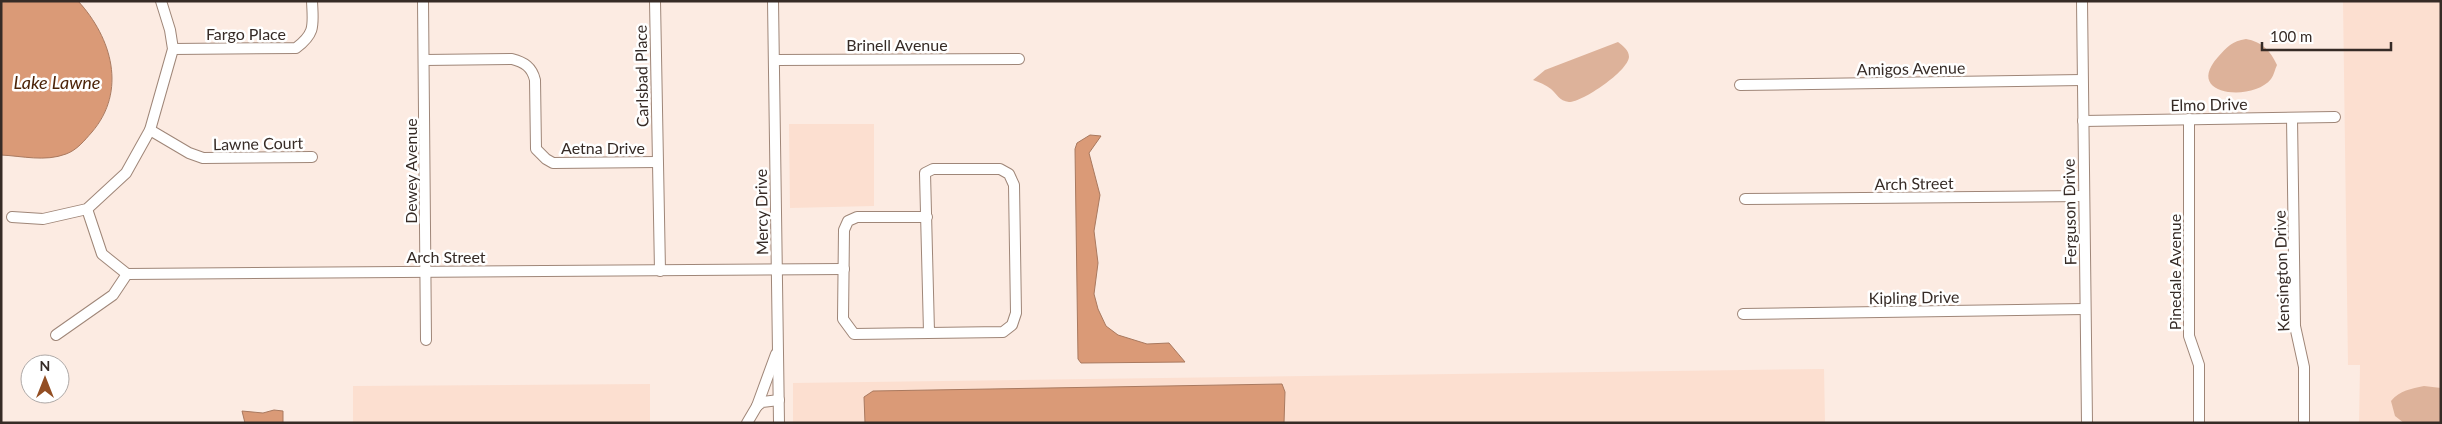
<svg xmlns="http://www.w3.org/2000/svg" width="2442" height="424" viewBox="0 0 2442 424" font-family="Lato,sans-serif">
	<rect width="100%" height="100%" fill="#fcebe2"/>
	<g fill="#fcdfd0">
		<path d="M2343,1H2441V423H2359L2360,365H2348Z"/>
		<path d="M789,124H874V206L790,208Z"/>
		<path d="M1824,369L1825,423H793V383Z"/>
		<path d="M650,384V423H353V386Z"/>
	</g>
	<g fill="#ddb29a">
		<path d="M2246,39C2262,42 2270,50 2277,65C2275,69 2274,75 2271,79C2253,102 2183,96 2218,57C2227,47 2232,41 2246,39Z"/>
		<path d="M1618,42C1623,46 1629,50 1629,57C1628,71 1583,102 1569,102C1559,101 1557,94 1551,89C1546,85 1539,82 1533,80L1545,70Z"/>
		<path d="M2424,386L2441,388V423H2404L2395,416L2391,401C2400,390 2411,389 2424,386Z"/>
	</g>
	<g fill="#da9a77" stroke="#a9795f">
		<path d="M1,1H78C112,38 127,91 92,132C84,141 77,150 66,154C45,162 22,156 1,155Z"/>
		<path d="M1090,135L1101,136L1089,153L1100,195L1094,231L1098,263L1094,294L1098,309L1106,326L1118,335L1147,344L1169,343L1185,362L1081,363L1078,359L1075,149L1077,143Z"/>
		<path d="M1282,384L1285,392L1284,423H865L864,397L873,391Z"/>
		<path d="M274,410L283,411V423H245L242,411L263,413Z"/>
	</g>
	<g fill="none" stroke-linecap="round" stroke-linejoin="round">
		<g stroke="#9f8678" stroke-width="12">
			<g id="minor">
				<path d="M423,1L426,340"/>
				<path d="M655,1L660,271"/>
				<path d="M773,1L779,423"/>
				<path d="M2082,1L2087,423"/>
				<path d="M173,49L296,48C316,33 313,25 312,1"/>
				<path d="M424,60L512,59C524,62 532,67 535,80L536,149L546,159L553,163L657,162"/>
				<path d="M775,60L1019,59"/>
				<path d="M1740,85L2082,80"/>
				<path d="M2292,118L2295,326L2304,367V423"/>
				<path d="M2189,119V336L2199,365V423"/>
				<path d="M2083,121L2335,117"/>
				<path d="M150,130L189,153L203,158L312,157"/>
				<path d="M1745,199L2084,196"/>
				<path d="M87,209L102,254L127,274L844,269"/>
				<path d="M12,217L43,219L87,209L126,173L150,130L173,49L170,30L161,1"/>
				<path d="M927,217H857L848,221L844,230L843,319L854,334L1003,332L1012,325L1016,313L1014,185L1009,174L1000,169H933L925,173L929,332"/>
				<path d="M1743,314L2085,309"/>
				<path d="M56,335L113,295L127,274"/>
				<path d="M757,406L762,402L779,400"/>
				<path d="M747,423L757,406L776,354"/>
			</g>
		</g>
		<use href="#minor" stroke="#fff" stroke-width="10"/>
	</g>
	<g text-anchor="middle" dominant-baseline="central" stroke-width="5" stroke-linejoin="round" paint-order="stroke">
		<g font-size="16" fill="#362b26" stroke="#fff">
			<text x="246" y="33">Fargo Place</text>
			<text x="897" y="44">Brinell Avenue</text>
			<text transform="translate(1911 68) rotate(-1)">Amigos Avenue</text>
			<text transform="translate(641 76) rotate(-91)">Carlsbad Place</text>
			<text transform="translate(2209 104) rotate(-1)">Elmo Drive</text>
			<text transform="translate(258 143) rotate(-1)">Lawne Court</text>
			<text x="603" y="147">Aetna Drive</text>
			<text transform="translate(410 171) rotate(-90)">Dewey Avenue</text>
			<text transform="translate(1914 183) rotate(-1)">Arch Street</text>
			<text transform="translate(761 212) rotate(-91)">Mercy Drive</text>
			<text transform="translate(2069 212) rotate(-91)">Ferguson Drive</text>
			<text x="446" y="256">Arch Street</text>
			<text transform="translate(2281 271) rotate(-92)">Kensington Drive</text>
			<text transform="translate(2174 272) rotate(-90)">Pinedale Avenue</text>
			<text transform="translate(1914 297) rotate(-1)">Kipling Drive</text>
		</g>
		<g font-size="18" font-style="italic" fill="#4d2409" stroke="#fff">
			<text x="57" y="82">Lake Lawne</text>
		</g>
	</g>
	<rect width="2442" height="424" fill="none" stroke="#362b26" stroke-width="5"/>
	<g transform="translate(45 379)"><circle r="24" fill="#ffffff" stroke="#afaaa8"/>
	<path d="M0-4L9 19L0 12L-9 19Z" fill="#934e23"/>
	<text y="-8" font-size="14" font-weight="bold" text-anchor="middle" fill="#362b26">N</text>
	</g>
	<path d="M2262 42v8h129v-8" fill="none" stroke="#362b26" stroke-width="2.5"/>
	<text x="2270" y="42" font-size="15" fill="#362b26" stroke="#ffffff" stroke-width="4" paint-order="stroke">100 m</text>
</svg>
